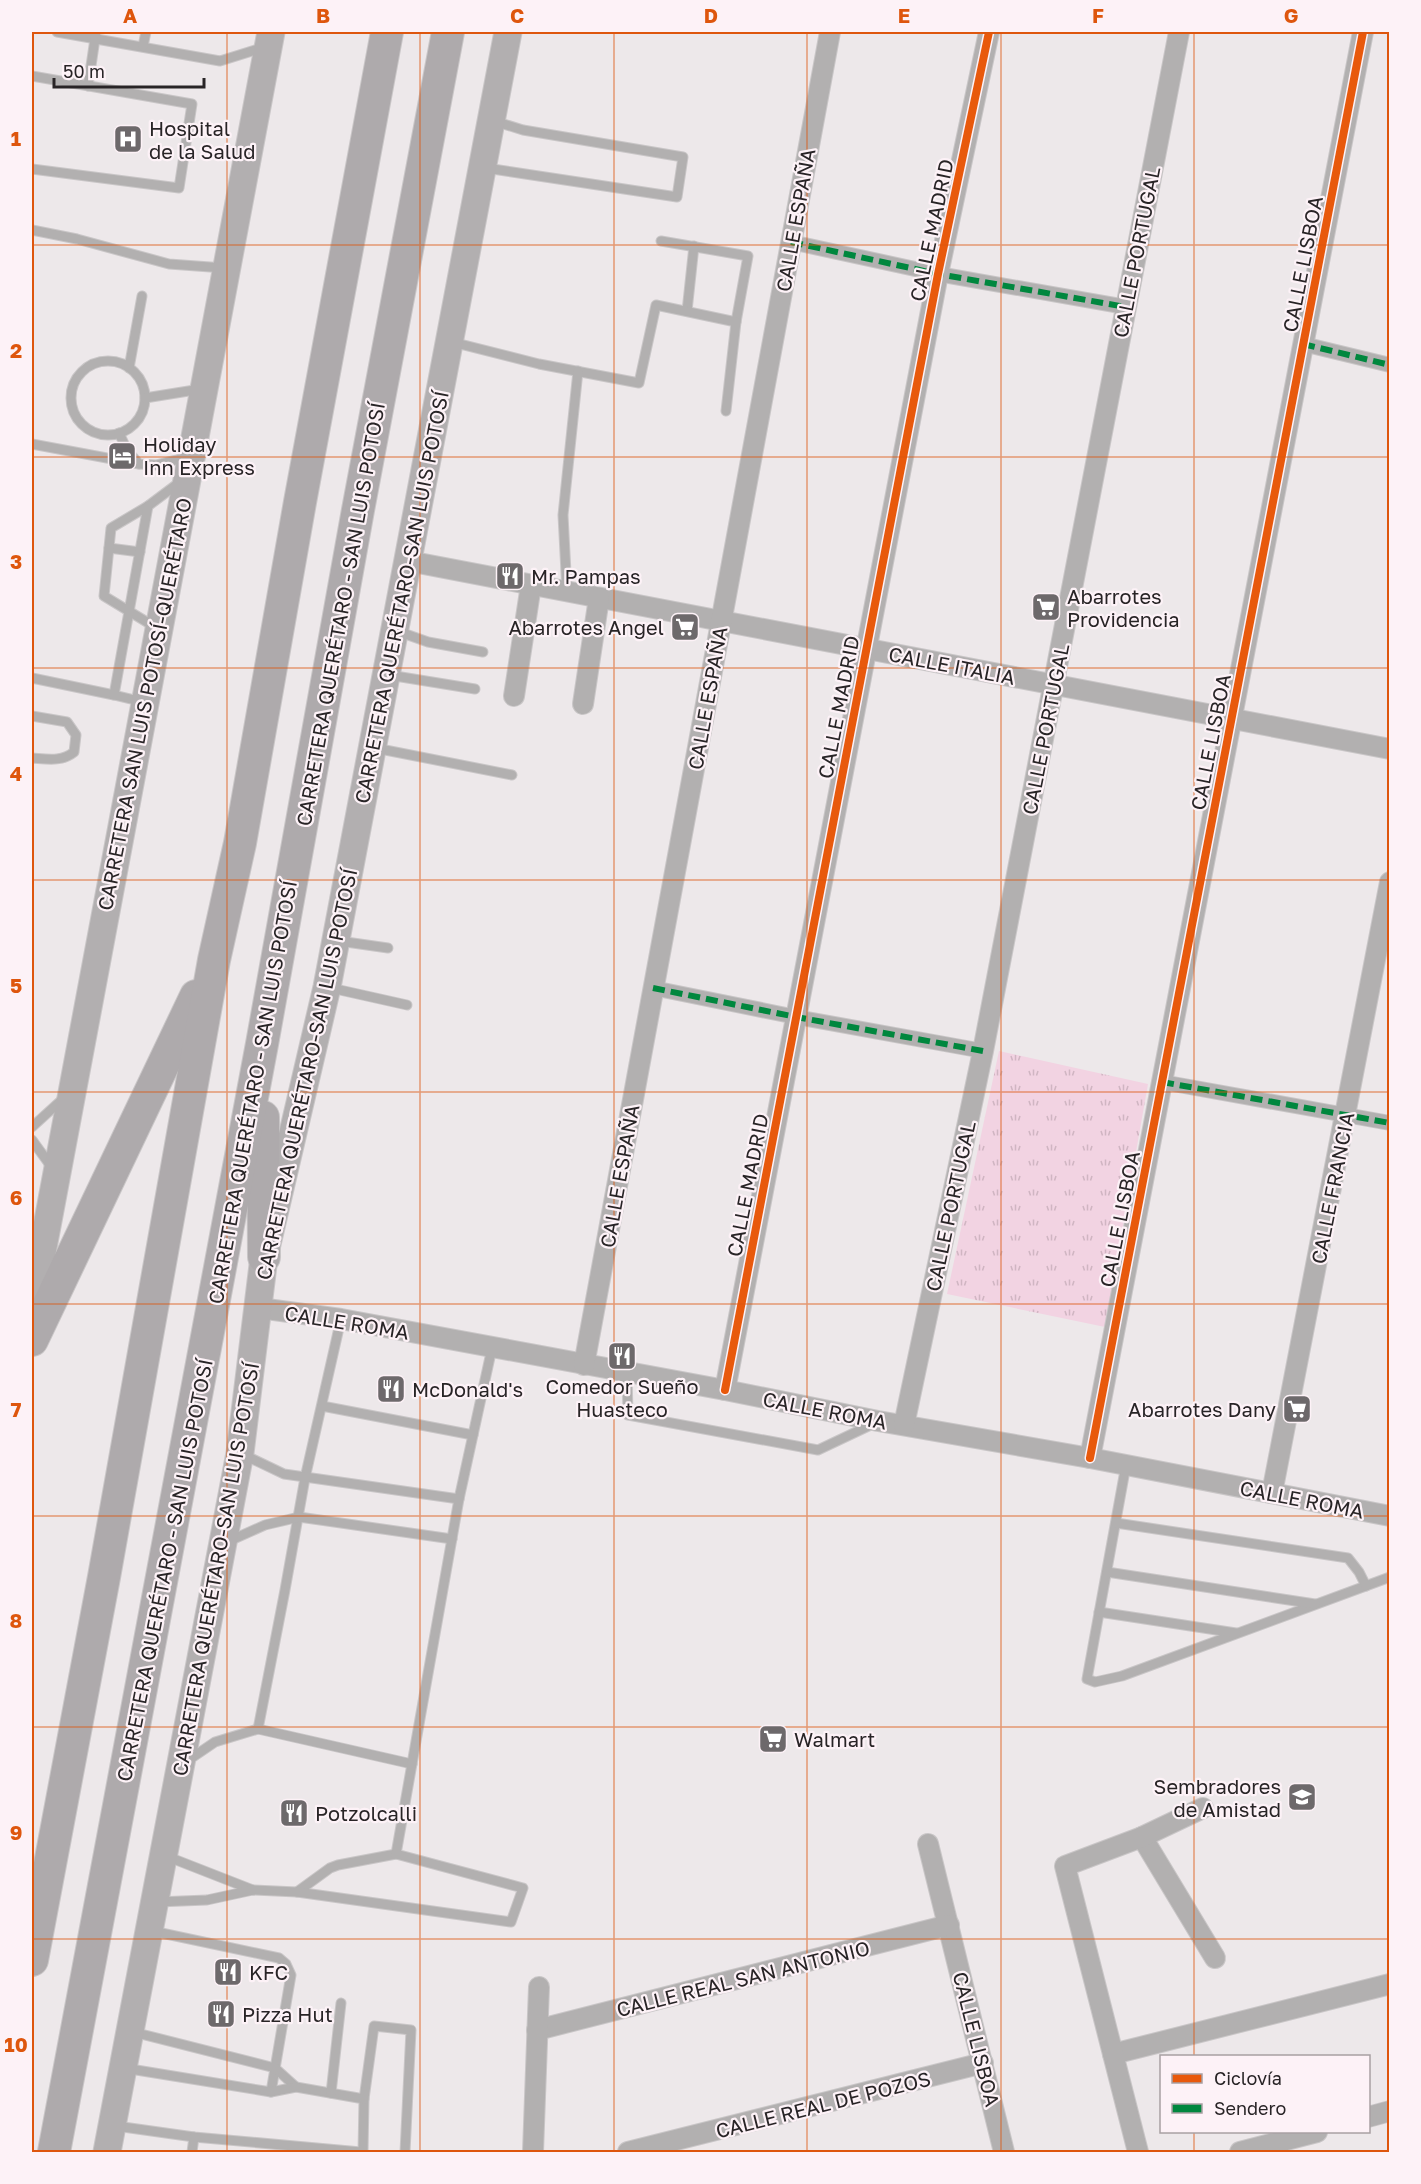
<svg xmlns="http://www.w3.org/2000/svg" width="1421" height="2184" viewBox="0 0 1421 2184" font-family="'Golos Text',sans-serif">
	<defs>
		<pattern id="grass-tufts" width="24" height="20" patternUnits="userSpaceOnUse" patternTransform="scale(1.5)"><rect width="24" height="20" fill="#f2d3e2"/><path d="M3 7l-1-3M5 7V3M7 7l1-3M15 17l-1-3M17 17v-4M19 17l1-3" fill="none" stroke="#d0b5c2"/></pattern>
	</defs>
	<rect width="100%" height="100%" fill="#ede8ea"/>
	<path fill="url(#grass-tufts)" d="M999,1051L1148,1084L1105,1327L947,1294Z"/>
	<g fill="none" stroke-linecap="round" stroke-linejoin="round">
		<g stroke="#c9c6c7" stroke-width="11">
			<g id="service">
				<path d="M57,32L220,61L265,47"/>
				<path d="M143,46L146,32"/>
				<path d="M32,76L192,104L179,188L32,169"/>
				<path d="M88,86L96,32"/>
				<path d="M486,168L677,197L683,157L523,130L494,121"/>
				<path d="M32,230L77,239L169,264L224,268"/>
				<path d="M661,241L748,256L736,322"/>
				<path d="M687,311L694,246"/>
				<path d="M452,342L539,364L639,383L656,305L736,322L726,411"/>
				<circle cx="108" cy="398" r="37"/>
				<path d="M129,368L142,296"/>
				<path d="M145,398L201,389"/>
				<path d="M119,433L127,450L139,464L156,465L188,457"/>
				<path d="M32,444L139,464"/>
				<path d="M109,548L140,552"/>
				<path d="M567,592L563,515L578,371"/>
				<path d="M155,627L104,596L111,528L148,506L180,482"/>
				<path d="M397,631L428,642L483,652"/>
				<path d="M389,675L475,689"/>
				<path d="M32,678L114,695"/>
				<path d="M143,702L114,695L148,506"/>
				<path d="M32,716L67,722L76,735L74,752C62,762 47,759 32,758"/>
				<path d="M375,748L512,775"/>
				<path d="M339,941L388,948"/>
				<path d="M331,988L407,1005"/>
				<path d="M32,1127L65,1097"/>
				<path d="M32,1140L53,1169"/>
				<path d="M341,1319L305,1478L285,1590L258,1729L412,1764"/>
				<path d="M627,1373L628,1415L818,1450L875,1423"/>
				<path d="M322,1406L473,1435"/>
				<path d="M1126,1465L1087,1679L1095,1682L1122,1676L1390,1577"/>
				<path d="M459,1499L492,1348"/>
				<path d="M1116,1523L1348,1558L1359,1572L1366,1586"/>
				<path d="M227,1542L265,1525L299,1517L452,1539"/>
				<path d="M1107,1572L1315,1604"/>
				<path d="M1099,1612L1236,1633"/>
				<path d="M187,1761L215,1742L258,1729"/>
				<path d="M166,1856L253,1890"/>
				<path d="M297,1892L330,1868L338,1865L396,1854"/>
				<path d="M157,1902L207,1900L253,1890L297,1892L511,1922L523,1888L396,1854L459,1499L284,1474L242,1454"/>
				<path d="M152,1931L279,1958L286,1964L291,1975L271,2092"/>
				<path d="M133,2032L275,2068L296,2087"/>
				<path d="M124,2068L271,2092L296,2087L364,2099L363,2152"/>
				<path d="M331,2093L341,2003"/>
				<path d="M364,2099L374,2026L411,2030L405,2152"/>
				<path d="M116,2126L194,2137L361,2152"/>
				<path d="M192,2152L194,2137"/>
			</g>
		</g>
		<g stroke="#c9c6c7" stroke-width="16">
			<g id="pedestrian">
				<path d="M791,242L938,274L1126,307"/>
				<path d="M1303,344L1390,365"/>
				<path d="M653,988L796,1017L983,1051"/>
				<path d="M1162,1082L1390,1123"/>
			</g>
		</g>
		<g stroke="#c9c6c7" stroke-width="22">
			<g id="minor">
				<path d="M408,561L1390,749"/>
				<path d="M514,696L531,585"/>
				<path d="M583,704L599,598"/>
				<path d="M259,1308L341,1319L725,1390L878,1421L1090,1458L1390,1516"/>
				<path d="M584,1365L830,32"/>
				<path d="M725,1390L938,274L989,32"/>
				<path d="M904,1425L983,1051L1179,32"/>
				<path d="M1090,1458L1363,32"/>
				<path d="M1272,1493L1390,882"/>
				<path d="M1142,1837L1215,1958"/>
				<path d="M928,1844L1004,2152"/>
				<path d="M537,2030L949,1925"/>
				<path d="M1113,2054L1390,1984"/>
				<path d="M1368,2117L1390,2111"/>
				<path d="M533,2152L539,1987"/>
				<path d="M628,2152L983,2063"/>
				<path d="M1138,2152L1065,1866L1142,1837L1203,1808"/>
				<path d="M1240,2152L1317,2132"/>
			</g>
		</g>
		<g stroke="#c9c6c7" stroke-width="29">
			<g id="secondary">
				<path d="M32,1306L271,32"/>
				<path d="M107,2152L240,1453L264,1257L327,987L508,32"/>
			</g>
		</g>
		<g stroke="#c9c6c7" stroke-width="34">
			<g id="trunk">
				<path d="M263,1117L264,1257"/>
				<path d="M32,1340L196,996"/>
				<path d="M32,1960L104,1577L214,960L240,843L300,502L387,32"/>
				<path d="M54,2152L262,1044L358,510L448,32"/>
			</g>
		</g>
		<use href="#service" stroke="#b2b0b0" stroke-width="9"/>
		<use href="#pedestrian" stroke="#b2b0b0" stroke-width="14"/>
		<use href="#minor" stroke="#b2b0b0" stroke-width="20"/>
		<use href="#secondary" stroke="#b2afb0" stroke-width="27"/>
		<use href="#trunk" stroke="#aeaaac" stroke-width="32"/>
		<g stroke="#00873e" stroke-width="6" stroke-dasharray="12 6" stroke-linecap="butt">
			<path d="M791,242L938,274L1126,307"/>
			<path d="M1303,344L1390,365"/>
			<path d="M653,988L796,1017L983,1051"/>
			<path d="M1162,1082L1390,1123"/>
		</g>
		<g stroke="#fdf2f7" stroke-width="11">
			<g id="cycleway">
				<path d="M725,1390L938,274L989,32"/>
				<path d="M1090,1458L1363,32"/>
			</g>
		</g>
		<use href="#cycleway" stroke="#e8590c" stroke-width="8"/>
	</g>
	<path fill="none" stroke="#de560d" stroke-width="1.5" stroke-opacity="0.55" d="M227,32V2152M420,32V2152M614,32V2152M807,32V2152M1001,32V2152M1194,32V2056M32,245H1390M32,457H1390M32,668H1390M32,880H1390M32,1092H1390M32,1304H1390M32,1516H1390M32,1727H1390M32,1939H1390M1194,2132V2152"/>
	<defs>
		<g id="hospital-square" transform="scale(1.5)"><rect x="-9" y="-9" width="18" height="18" rx="4" fill="#6d696b" stroke="#fdf2f7"/><path d="M-5-5h3v3.5h4V-5h3V5h-3V1.5h-4V5h-3Z" fill="#fff"/></g>
		<g id="hotel-square" transform="scale(1.5)"><rect x="-9" y="-9" width="18" height="18" rx="4" fill="#6d696b" stroke="#fdf2f7"/><path d="M-6-4.5h1.5V1H6V5H4.5V3h-9V5H-6ZM-4 0a1.8 1.8 0 1 1 3.6 0ZM.5 0V-2.5h3Q6-2.5 6 0Z" fill="#fff"/></g>
		<g id="restaurant-square" transform="scale(1.5)"><rect x="-9" y="-9" width="18" height="18" rx="4" fill="#6d696b" stroke="#fdf2f7"/><path d="M-5-6h1v4h1v-4h1v4h1v-4h1v5L-1.5 .5V6h-2V.5L-5-1ZM5-6V6H3V1.5H1.5Q1.5-4 5-6Z" fill="#fff"/></g>
		<g id="supermarket-square" transform="scale(1.5)"><rect x="-9" y="-9" width="18" height="18" rx="4" fill="#6d696b" stroke="#fdf2f7"/><path d="M-6-5.5h2.5l.6 2H6L4.5 2H-2.5L-4.4-4H-6ZM-1.5 3.2a1.3 1.3 0 1 0 .1 0ZM3 3.2a1.3 1.3 0 1 0 .1 0Z" fill="#fff"/></g>
		<g id="school-square" transform="scale(1.5)"><rect x="-9" y="-9" width="18" height="18" rx="4" fill="#6d696b" stroke="#fdf2f7"/><path d="M0-5L7-2L0 1L-7-2ZM-4 1L0 2.5L4 1V4Q0 6-4 4Z" fill="#fff"/></g>
	</defs>
	<g fill-rule="evenodd">
		<use href="#hospital-square" x="128" y="139"/>
		<use href="#hotel-square" x="122" y="456"/>
		<use href="#restaurant-square" x="510" y="576"/>
		<use href="#supermarket-square" x="1046" y="607"/>
		<use href="#supermarket-square" x="685" y="627"/>
		<use href="#restaurant-square" x="622" y="1356"/>
		<use href="#restaurant-square" x="391" y="1389"/>
		<use href="#supermarket-square" x="1297" y="1409"/>
		<use href="#supermarket-square" x="773" y="1739"/>
		<use href="#school-square" x="1302" y="1797"/>
		<use href="#restaurant-square" x="294" y="1813"/>
		<use href="#restaurant-square" x="228" y="1972"/>
		<use href="#restaurant-square" x="221" y="2014"/>
	</g>
	<g text-anchor="middle" dominant-baseline="central" stroke-width="4.5" stroke-linejoin="round" paint-order="stroke">
		<g font-size="20" fill="#282426" stroke="#fdf2f7" text-anchor="start">
			<text x="149" y="128">Hospital<tspan x="149" dy="23">de la Salud</tspan></text>
			<text x="143" y="444">Holiday<tspan x="143" dy="23">Inn Express</tspan></text>
			<text x="531" y="576">Mr. Pampas</text>
			<text x="1067" y="596">Abarrotes<tspan x="1067" dy="23">Providencia</tspan></text>
			<text x="664" y="627" text-anchor="end">Abarrotes Angel</text>
			<text x="622" y="1386" text-anchor="middle">Comedor Sueño<tspan x="622" dy="23">Huasteco</tspan></text>
			<text x="412" y="1389">McDonald's</text>
			<text x="1276" y="1409" text-anchor="end">Abarrotes Dany</text>
			<text x="794" y="1739">Walmart</text>
			<text x="1281" y="1786" text-anchor="end">Sembradores<tspan x="1281" dy="23">de Amistad</tspan></text>
			<text x="315" y="1813">Potzolcalli</text>
			<text x="249" y="1972">KFC</text>
			<text x="242" y="2014">Pizza Hut</text>
		</g>
		<g font-size="20" fill="#282426" stroke="#fdf2f7">
			<text transform="translate(795 220) rotate(-80)">CALLE ESPAÑA</text>
			<text transform="translate(931 230) rotate(-78)">CALLE MADRID</text>
			<text transform="translate(1136 252) rotate(-79)">CALLE PORTUGAL</text>
			<text transform="translate(1302 264) rotate(-79)">CALLE LISBOA</text>
			<text transform="translate(401 597) rotate(-79)">CARRETERA QUERÉTARO-SAN LUIS POTOSÍ</text>
			<text transform="translate(340 614) rotate(-80)">CARRETERA QUERÉTARO - SAN LUIS POTOSÍ</text>
			<text transform="translate(952 665) rotate(11)">CALLE ITALIA</text>
			<text transform="translate(707 698) rotate(-80)">CALLE ESPAÑA</text>
			<text transform="translate(144 704) rotate(-79)">CARRETERA SAN LUIS POTOSÍ-QUERÉTARO</text>
			<text transform="translate(838 707) rotate(-79)">CALLE MADRID</text>
			<text transform="translate(1045 729) rotate(-79)">CALLE PORTUGAL</text>
			<text transform="translate(1210 742) rotate(-79)">CALLE LISBOA</text>
			<text transform="translate(306 1074) rotate(-78)">CARRETERA QUERÉTARO-SAN LUIS POTOSÍ</text>
			<text transform="translate(252 1092) rotate(-80)">CARRETERA QUERÉTARO - SAN LUIS POTOSÍ</text>
			<text transform="translate(619 1176) rotate(-80)">CALLE ESPAÑA</text>
			<text transform="translate(747 1185) rotate(-79)">CALLE MADRID</text>
			<text transform="translate(1332 1188) rotate(-79)">CALLE FRANCIA</text>
			<text transform="translate(950 1206) rotate(-78)">CALLE PORTUGAL</text>
			<text transform="translate(1119 1219) rotate(-79)">CALLE LISBOA</text>
			<text transform="translate(347 1322) rotate(9)">CALLE ROMA</text>
			<text transform="translate(825 1410) rotate(11)">CALLE ROMA</text>
			<text transform="translate(1302 1499) rotate(11)">CALLE ROMA</text>
			<text transform="translate(215 1569) rotate(-80)">CARRETERA QUERÉTARO-SAN LUIS POTOSÍ</text>
			<text transform="translate(164 1570) rotate(-79)">CARRETERA QUERÉTARO - SAN LUIS POTOSÍ</text>
			<text transform="translate(743 1978) rotate(-14)">CALLE REAL SAN ANTONIO</text>
			<text transform="translate(977 2039) rotate(76)">CALLE LISBOA</text>
			<text transform="translate(823 2104) rotate(-14)">CALLE REAL DE POZOS</text>
		</g>
	</g>
	<rect width="1421" height="2184" fill="none" stroke="#fdf2f7" stroke-width="66"/>
	<rect x="1160" y="2055" width="210" height="78" fill="#fdf2f7" stroke="#a8a0a3" stroke-width="1.5"/>
	<rect x="1172" y="2074" width="30" height="9" fill="#e8590c" stroke="#a8a0a3" stroke-width="1.5"/>
	<text x="1214" y="2085" font-size="18" fill="#282426">Ciclovía</text>
	<rect x="1172" y="2104" width="30" height="9" fill="#00873e" stroke="#a8a0a3" stroke-width="1.5"/>
	<text x="1214" y="2115" font-size="18" fill="#282426">Sendero</text>
	<path d="M54 78v9h150v-9" fill="none" stroke="#282426" stroke-width="3"/>
	<text x="63" y="78" font-size="18" fill="#282426" stroke="#fdf2f7" stroke-width="4.5" paint-order="stroke">50 m</text>
	<rect x="33" y="33" width="1355" height="2118" fill="none" stroke="#de560d" stroke-width="2"/>
	<g font-size="20" text-anchor="middle" font-weight="bold" fill="#de560d">
		<text x="130" y="23">A</text>
		<text x="323" y="23">B</text>
		<text x="517" y="23">C</text>
		<text x="711" y="23">D</text>
		<text x="904" y="23">E</text>
		<text x="1098" y="23">F</text>
		<text x="1291" y="23">G</text>
		<text x="16" y="146">1</text>
		<text x="16" y="358">2</text>
		<text x="16" y="569">3</text>
		<text x="16" y="781">4</text>
		<text x="16" y="993">5</text>
		<text x="16" y="1205">6</text>
		<text x="16" y="1417">7</text>
		<text x="16" y="1628">8</text>
		<text x="16" y="1840">9</text>
		<text x="16" y="2052">10</text>
	</g>
</svg>
